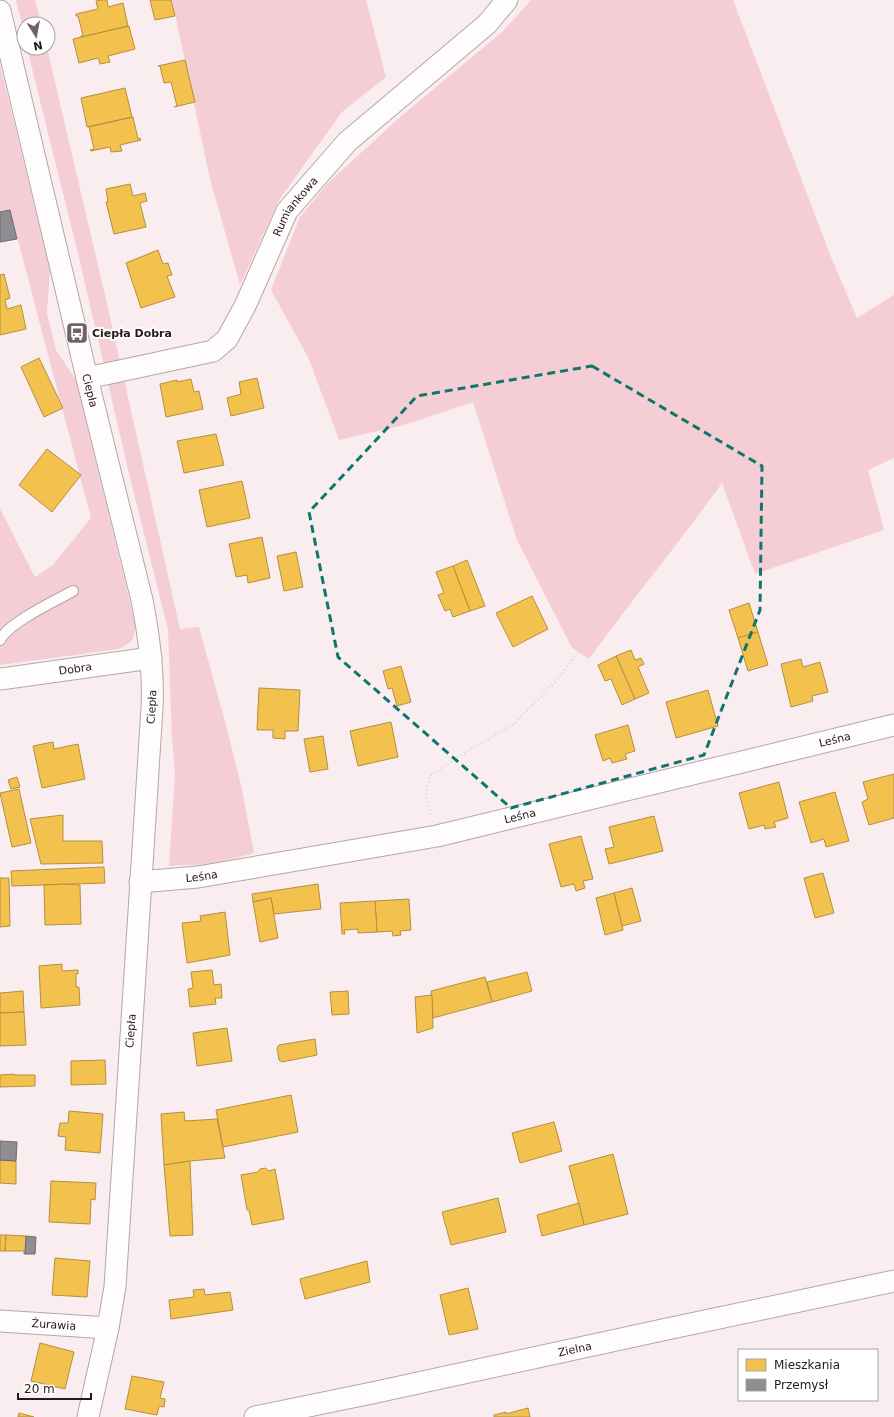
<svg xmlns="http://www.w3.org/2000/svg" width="894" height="1417" viewBox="0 0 894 1417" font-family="'DejaVu Sans',sans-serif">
	<rect width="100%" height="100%" fill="#faedf0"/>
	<g fill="#f5cdd4">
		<path d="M16,0H35L41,24H24V34Z"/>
		<path d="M172,0H366L386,77L342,112L279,200L240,285L210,179Z"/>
		<path d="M531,0H733L831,257L857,318L894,295V458L868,470L884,530L755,574L722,483C679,543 632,600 589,659L572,648L517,540L473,402L404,425L339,440L308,357L271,290L300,217L327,184L399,118L502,32Z"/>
		<path d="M27,48H47L108,308L180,629L199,627L227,729L241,785L254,853L214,864L169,866L175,774L172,739L168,630L127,465L80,262Z"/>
		<path d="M0,65L50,270L47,313L56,350L76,380L135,623C135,639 134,641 119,649L0,665V509L35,577L53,565L91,518L10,210L0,212Z"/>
	</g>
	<g fill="#f2c14e" stroke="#b48f3f">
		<path d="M101,0H107L108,7L123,3L128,26L81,37V36L83,35L78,16H76V14L98,9L96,1Z"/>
		<path d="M150,0H171L175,16L155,20Z"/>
		<path d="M129,26L135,49L108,56L110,62L100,64L98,58L79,63L73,39Z"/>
		<path d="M185,60L195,102L174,107L177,106L171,82L164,83L160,66H158Z"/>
		<path d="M125,88L132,117L87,127L81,98Z"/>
		<path d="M133,117L138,139L140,138L141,140L120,145L122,151L111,152L110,147L91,151L90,150L94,149L89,127Z"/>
		<path d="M130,184L133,196L145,193L147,201L140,203L146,227L114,234L106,202H108L106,189Z"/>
		<path d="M158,250L163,264L168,263L172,275L167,276L175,297L141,308L126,263Z"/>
		<path d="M4,274L10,298L5,300L7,309L21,305L26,329L0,335V275Z"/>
		<path d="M39,358L63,408L44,417L21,367Z"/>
		<path d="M257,378L264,408L231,416L227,398L241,394L239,382Z"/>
		<path d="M191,379L194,392L199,391L203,409L166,417L160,384L177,380V382Z"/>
		<path d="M216,434L224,465L184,473L177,441Z"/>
		<path d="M47,449L81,475L52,512L19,485Z"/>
		<path d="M242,481L250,518L207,527L199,490Z"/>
		<path d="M262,537L270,578L248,583L247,575L236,577L229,544Z"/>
		<path d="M296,552L303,587L284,591L277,556Z"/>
		<path d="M467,560L485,606L470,611L453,566Z"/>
		<path d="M453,566L470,611L453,617L450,609L445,611L438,595L444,593L436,572Z"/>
		<path d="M532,596L548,629L513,647L496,613Z"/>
		<path d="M749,603L758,632L738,638L729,610Z"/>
		<path d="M758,632L768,665L748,671L738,638Z"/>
		<path d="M631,650L635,660L641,658L644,664L638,667L649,693L635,699L616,656Z"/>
		<path d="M616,656L635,699L622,705L611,679L605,681L598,665Z"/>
		<path d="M801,659L803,667L820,662L828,692L812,696L813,701L791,707L781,664Z"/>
		<path d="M401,666L411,702L397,706L392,688L388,689L383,671Z"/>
		<path d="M259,688L300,690L298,731H285V739L273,738V730H257Z"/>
		<path d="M708,690L718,726L676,738L666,702Z"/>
		<path d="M391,722L398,757L358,766L350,731Z"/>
		<path d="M628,725L635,751L625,754L627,759L612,763L610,758L603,761L595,735Z"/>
		<path d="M323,736L328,769L310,772L304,739Z"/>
		<path d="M53,742L54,749L78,744L85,779L42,788L33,746Z"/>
		<path d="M894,774V818L869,825L862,802L868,799L863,782Z"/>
		<path d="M17,777L20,787L11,789L8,780Z"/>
		<path d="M779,782L788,818L774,822L776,827L765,829L764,825L749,829L739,793Z"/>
		<path d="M19,789L31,843L12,847L0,793Z"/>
		<path d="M835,792L849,841L826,847L824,839L811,843L799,802Z"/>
		<path d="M63,815V841H102L103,863L41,864L30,819Z"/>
		<path d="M654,816L663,851L609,864L605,849L614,847L609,827Z"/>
		<path d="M581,836L593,879L583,881L585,888L576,891L574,884L561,887L549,844Z"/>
		<path d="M104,867L105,883L12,886L11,871Z"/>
		<path d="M823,873L834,913L815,918L804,878Z"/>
		<path d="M0,878H9L10,926L0,927Z"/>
		<path d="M64,884L80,885L81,924L45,925L44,885Z"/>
		<path d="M318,884L321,909L274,914L271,898L253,902L252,894Z"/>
		<path d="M632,888L641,921L622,926L614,893Z"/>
		<path d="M614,893L623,930L605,935L596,898Z"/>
		<path d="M271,898L278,938L260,942L253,902Z"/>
		<path d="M409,899L411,930L400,931L401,935L393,936L392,931L377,932L375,901Z"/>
		<path d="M375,901L377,932L358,933V929L344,930L345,934H342L340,903Z"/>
		<path d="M225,912L230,955L187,963L182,923L201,921L200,916Z"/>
		<path d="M62,964V971L78,970V974H76V987H79L80,1005L41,1008L39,966Z"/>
		<path d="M212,970L214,985L221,984L222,998H215L216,1004L190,1007L188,989L193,988L191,972Z"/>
		<path d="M527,972L532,991L492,1002L487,982Z"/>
		<path d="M485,977L492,1002L433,1018L431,991Z"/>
		<path d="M23,991L24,1012L0,1013V993Z"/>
		<path d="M348,991L349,1014L332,1015L330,992Z"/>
		<path d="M432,995L433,1028L417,1033L415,997Z"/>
		<path d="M24,1012L26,1045L0,1046V1013Z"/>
		<path d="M227,1028L232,1061L197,1066L193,1033Z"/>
		<path d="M315,1039L317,1055L282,1062L279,1060L277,1048L279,1045Z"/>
		<path d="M105,1060L106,1084L71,1085V1061Z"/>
		<path d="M14,1074V1075H35V1086L0,1087V1075Z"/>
		<path d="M291,1095L298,1132L223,1147L216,1110Z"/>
		<path d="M69,1111L103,1114L100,1153L65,1150L66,1137L58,1136L60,1123H68Z"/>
		<path d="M184,1112L185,1121L217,1119L225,1158L190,1161L164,1165L161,1114Z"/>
		<path d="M554,1122L562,1151L520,1163L512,1133Z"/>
		<path d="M613,1154L628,1214L584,1225L569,1166Z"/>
		<path d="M0,1160L16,1161V1184L0,1183Z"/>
		<path d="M190,1161L193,1235L170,1236L164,1165Z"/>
		<path d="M265,1168L269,1171L275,1169L284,1219L252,1225L249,1210H247L241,1175L258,1172L260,1169Z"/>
		<path d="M51,1181L96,1183L95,1200L91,1199L90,1224L49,1222Z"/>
		<path d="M498,1198L506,1232L451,1245L442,1212Z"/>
		<path d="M579,1203L584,1225L542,1236L537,1215Z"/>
		<path d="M0,1235H6L5,1251H0Z"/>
		<path d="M6,1235L26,1236L25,1254H24V1251H5Z"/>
		<path d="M55,1258L90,1261L87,1297L52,1295Z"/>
		<path d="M367,1261L370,1282L305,1299L300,1279Z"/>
		<path d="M468,1288L478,1329L449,1335L440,1295Z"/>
		<path d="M204,1289L205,1295L230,1292L233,1310L171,1319L169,1300L194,1297L193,1290Z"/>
		<path d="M40,1343L74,1352L65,1389L31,1381Z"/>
		<path d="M132,1376L164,1382L160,1398L165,1399L164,1407L159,1406L157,1415L125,1409Z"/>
		<path d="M528,1408L530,1417H494V1415L506,1412V1414Z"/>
		<path d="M19,1413L34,1417H18Z"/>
	</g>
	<g fill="#8d8d92" stroke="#6e6a6e">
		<path d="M10,210L17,239L0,242V212Z"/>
		<path d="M0,1141L17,1142L16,1161L0,1160Z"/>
		<path d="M26,1236L36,1237L35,1254H25Z"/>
	</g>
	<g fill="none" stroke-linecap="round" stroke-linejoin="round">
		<g stroke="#b3a7aa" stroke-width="12">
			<path id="lane" d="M0,640C8,623 55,601 73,591"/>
		</g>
		<g stroke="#b3a7aa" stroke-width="23">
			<g id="street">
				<path id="s1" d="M0,11L87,378L142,600C149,636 154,671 152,708L115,1287L108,1328L88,1417"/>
				<path id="s2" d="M87,378L213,351L227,339L245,306L287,211L347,142L487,24L507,0"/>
				<path id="s3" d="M0,679L151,658"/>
				<path id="s4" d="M140,882L198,877L437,836L894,725"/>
				<path id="s5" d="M0,1321L108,1328"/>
				<path id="s6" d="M255,1417L372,1393L667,1329L894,1281"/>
			</g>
		</g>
		<path stroke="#dad6d6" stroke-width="2.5" stroke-dasharray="1 3" stroke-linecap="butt" d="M431,814L426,794L430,776L461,755L514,724L557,680L788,374L894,309"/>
		<use href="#lane" stroke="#fefcfd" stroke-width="10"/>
		<use href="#street" stroke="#fefcfd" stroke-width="21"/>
	</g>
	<path fill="none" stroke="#0f766e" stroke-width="3" stroke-dasharray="8 5" stroke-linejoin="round" d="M592,366L762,466L760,610L704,755L511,808L338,657L309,512L417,396Z"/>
	<defs>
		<g id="bus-square" transform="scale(1.15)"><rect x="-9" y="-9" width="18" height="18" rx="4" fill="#706366" stroke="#fff"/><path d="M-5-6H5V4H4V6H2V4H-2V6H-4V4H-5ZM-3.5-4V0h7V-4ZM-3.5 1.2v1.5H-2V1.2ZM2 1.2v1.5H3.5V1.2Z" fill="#fff"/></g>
	</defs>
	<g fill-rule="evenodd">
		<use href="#bus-square" x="77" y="333"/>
	</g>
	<g text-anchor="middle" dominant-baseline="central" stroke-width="4" stroke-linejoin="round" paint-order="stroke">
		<g font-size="11" fill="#25191b" stroke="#fff">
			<text stroke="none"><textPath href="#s2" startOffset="297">Rumiankowa</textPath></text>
			<text stroke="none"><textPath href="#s1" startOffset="390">Ciepła</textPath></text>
			<text stroke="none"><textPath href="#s3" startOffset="76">Dobra</textPath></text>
			<text transform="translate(152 707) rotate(-87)">Ciepła</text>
			<text stroke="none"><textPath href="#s4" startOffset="710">Leśna</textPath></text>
			<text stroke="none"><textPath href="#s4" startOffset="386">Leśna</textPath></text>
			<text stroke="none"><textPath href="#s4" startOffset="62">Leśna</textPath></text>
			<text transform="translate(131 1031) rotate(-86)">Ciepła</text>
			<text stroke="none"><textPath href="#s5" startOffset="54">Żurawia</textPath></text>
			<text stroke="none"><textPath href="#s6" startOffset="327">Zielna</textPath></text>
		</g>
		<g font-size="11" font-weight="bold" fill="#25191b" stroke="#fff" text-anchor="start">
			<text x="92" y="333">Ciepła Dobra</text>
		</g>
	</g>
	<rect x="738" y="1349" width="140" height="52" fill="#ffffff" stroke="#a8a3a4"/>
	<rect x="746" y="1359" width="20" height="12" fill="#f2c14e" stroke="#a8a3a4"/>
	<text x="774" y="1369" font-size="12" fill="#25191b">Mieszkania</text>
	<rect x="746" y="1379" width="20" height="12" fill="#8d8d92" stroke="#a8a3a4"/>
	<text x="774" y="1389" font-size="12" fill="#25191b">Przemysł</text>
	<g transform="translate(36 36) rotate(169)"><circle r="19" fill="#ffffff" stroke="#a8a3a4"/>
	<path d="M0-3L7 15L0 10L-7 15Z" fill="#706366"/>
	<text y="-6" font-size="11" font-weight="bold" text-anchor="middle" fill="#25191b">N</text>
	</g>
	<path d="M18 1393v6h73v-6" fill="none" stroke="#25191b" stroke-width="2"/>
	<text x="24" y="1393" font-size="12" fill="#25191b" stroke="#ffffff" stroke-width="3" paint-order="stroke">20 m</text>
</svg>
